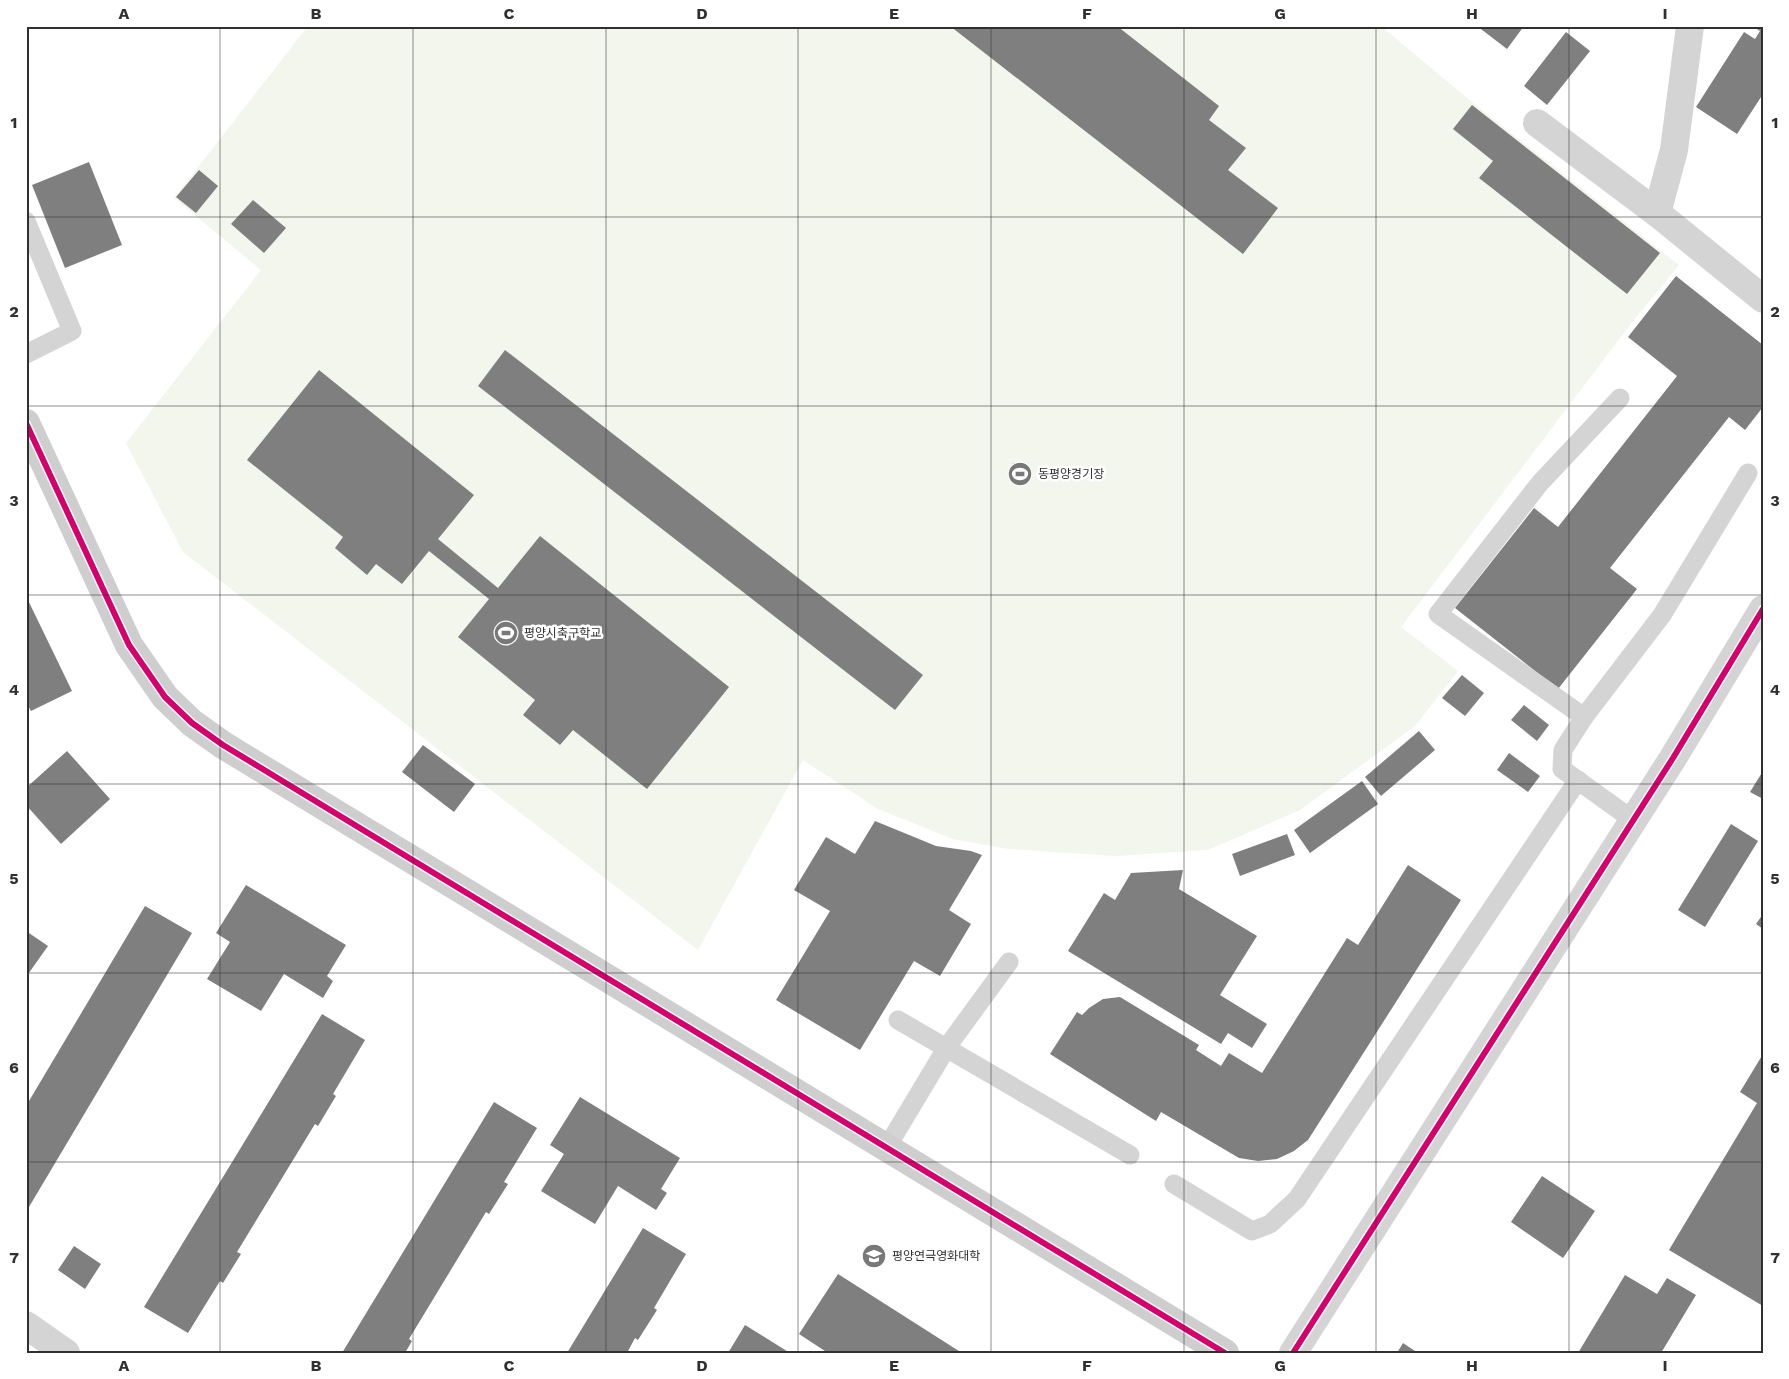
<svg xmlns="http://www.w3.org/2000/svg" width="1789" height="1379" viewBox="0 0 1789 1379" font-family="'Work Sans','Noto Sans KR',sans-serif">
	<rect width="100%" height="100%" fill="#fff"/>
	<path fill="#f2f6ec" d="M308,26H1381L1473,103L1679,265L1633,321L1401,627L1458,671L1415,726L1300,810L1208,850L1115,856L1009,849L953,839L878,809L803,760L698,950L183,552L126,443L261,270L174,198Z"/>
	<g fill="#7f7f7f">
		<path d="M950,26H1117L1219,106L1209,120L1246,148L1228,170L1278,208L1243,254Z"/>
		<path d="M1477,26H1524L1507,49Z"/>
		<path d="M1752,26H1763V94L1737,134L1696,107L1744,32L1755,39L1760,31Z"/>
		<path d="M1566,32L1590,51L1547,105L1524,86Z"/>
		<path d="M1472,105L1660,253L1627,294L1479,178L1493,161L1453,129Z"/>
		<path d="M89,162L122,245L65,268L32,185Z"/>
		<path d="M199,170L218,186L196,213L176,197Z"/>
		<path d="M253,200L286,228L264,253L231,224Z"/>
		<path d="M1676,276L1763,345V407L1745,430L1729,417L1610,568L1637,589L1558,689L1455,608L1534,508L1558,527L1677,376L1628,337Z"/>
		<path d="M505,350L923,675L895,710L478,386Z"/>
		<path d="M319,370L474,495L438,539L498,588L540,536L729,687L647,789L573,730L560,745L523,715L535,700L458,637L489,599L429,551L402,584L376,564L367,575L335,548L343,537L247,460Z"/>
		<path d="M26,596L72,691L31,711L26,702Z"/>
		<path d="M1462,675L1484,693L1465,716L1442,698Z"/>
		<path d="M1524,705L1549,725L1537,741L1511,720Z"/>
		<path d="M1419,731L1435,750L1381,796L1365,777Z"/>
		<path d="M423,745L475,784L454,812L402,772Z"/>
		<path d="M67,751L110,799L61,844L26,805V788Z"/>
		<path d="M1509,753L1540,776L1528,792L1497,770Z"/>
		<path d="M1763,771V799L1750,792Z"/>
		<path d="M1362,781L1378,804L1310,853L1294,830Z"/>
		<path d="M875,821L936,846L971,851L982,855L949,910L971,924L940,976L914,961L860,1050L776,1000L830,911L794,890L826,837L855,854Z"/>
		<path d="M1731,824L1758,841L1705,927L1678,910Z"/>
		<path d="M1287,834L1295,855L1240,876L1232,854Z"/>
		<path d="M1408,865L1461,900L1308,1140L1294,1151L1277,1159L1258,1161L1239,1158L1161,1112L1156,1121L1050,1054L1077,1012L1082,1015L1089,1008L1103,999L1120,997L1199,1045L1196,1050L1221,1066L1229,1053L1262,1073L1347,938L1358,945Z"/>
		<path d="M1183,870L1179,889L1257,936L1220,995L1267,1024L1252,1048L1228,1033L1221,1044L1068,951L1104,893L1115,900L1131,873Z"/>
		<path d="M246,885L346,945L327,976L333,981L323,998L284,974L261,1011L207,979L230,942L216,933Z"/>
		<path d="M145,906L192,933L26,1212V1106Z"/>
		<path d="M1763,914V929L1756,924Z"/>
		<path d="M26,931L48,946L26,977Z"/>
		<path d="M322,1014L365,1040L333,1094L336,1096L318,1126L315,1124L237,1252L241,1254L223,1283L220,1281L188,1333L144,1307Z"/>
		<path d="M1763,1054V1306L1669,1250L1757,1103L1740,1092Z"/>
		<path d="M580,1097L680,1158L661,1189L667,1193L656,1210L618,1186L595,1224L541,1191L564,1154L550,1145Z"/>
		<path d="M494,1102L537,1128L504,1182L508,1184L489,1214L486,1212L409,1339L412,1341L405,1353H342Z"/>
		<path d="M1542,1176L1595,1211L1563,1258L1511,1222Z"/>
		<path d="M643,1228L686,1254L654,1308L657,1310L638,1340L635,1338L627,1353H567Z"/>
		<path d="M74,1246L101,1264L85,1289L58,1270Z"/>
		<path d="M838,1274L962,1353H828L799,1334Z"/>
		<path d="M1625,1275L1657,1294L1667,1278L1696,1295L1661,1353H1578Z"/>
		<path d="M745,1325L790,1353H728Z"/>
		<path d="M1403,1343L1418,1353H1397Z"/>
	</g>
	<g fill="none" stroke-linecap="round" stroke-linejoin="round">
		<g stroke="#d4d4d4" stroke-width="19">
			<path d="M26,221L72,331L26,354"/>
			<path d="M1584,717L1438,614L1540,483L1620,398"/>
			<path d="M1633,820L1562,769L1563,750L1584,717L1662,615L1748,473"/>
			<path d="M898,1020L1130,1155"/>
			<path d="M887,1147L947,1047L1009,962"/>
			<path d="M1174,1184L1252,1231L1270,1224L1297,1199L1578,780"/>
		</g>
		<g stroke="#d4d4d4" stroke-width="28">
			<path d="M1537,123L1657,213L1763,299"/>
			<path d="M1657,213L1674,150L1690,26"/>
			<path d="M26,1325L66,1353"/>
			<path d="M1293,1353L1673,758L1763,609"/>
		</g>
		<path stroke="#cecece" stroke-width="28" d="M26,423L129,645L165,697L192,723L223,745L1225,1353"/>
		<g stroke="#fff" stroke-width="9">
			<g id="cycleway">
				<path d="M26,423L129,645L165,697L192,723L223,745L1225,1353"/>
				<path d="M1293,1353L1673,758L1763,609"/>
			</g>
		</g>
		<use href="#cycleway" stroke="#d6006c" stroke-width="6"/>
	</g>
	<path fill="none" stroke="#303030" stroke-width="1" stroke-opacity="0.55" d="M220,26V1353M413,26V1353M606,26V1353M798,26V1353M991,26V1353M1184,26V1353M1376,26V1353M1569,26V1353M26,217H1763M26,406H1763M26,595H1763M26,784H1763M26,973H1763M26,1162H1763"/>
	<defs>
		<g id="stadium-disc" transform="scale(1.25)"><circle r="9.5" fill="#787878" stroke="#fff"/><path d="M0-5a6.5 5 0 1 0 0 10a6.5 5 0 1 0 0-10ZM-3.5-1.8h7v3.6h-7Z" fill="#fff"/></g>
		<g id="university-disc" transform="scale(1.25)"><circle r="9.5" fill="#787878" stroke="#fff"/><path d="M0-5L7-2L0 1L-7-2ZM-4 1L0 2.5L4 1V4Q0 6-4 4Z" fill="#fff"/></g>
	</defs>
	<g fill-rule="evenodd">
		<use href="#stadium-disc" x="1020" y="474"/>
		<use href="#stadium-disc" x="506" y="633"/>
		<use href="#university-disc" x="874" y="1256"/>
	</g>
	<g text-anchor="middle" dominant-baseline="central" stroke-width="5" stroke-linejoin="round" paint-order="stroke">
		<g font-size="12" fill="#303030" stroke="#fff" text-anchor="start">
			<text x="1038" y="474">동평양경기장</text>
			<text x="524" y="633">평양시축구학교</text>
			<text x="892" y="1256">평양연극영화대학</text>
		</g>
	</g>
	<rect width="1789" height="1379" fill="none" stroke="#ffffff" stroke-width="55"/>
	<rect x="28" y="28" width="1734" height="1324" fill="none" stroke="#303030" stroke-width="2"/>
	<g font-size="16" text-anchor="middle" font-weight="bold" fill="#303030">
		<text x="124" y="19">A</text>
		<text x="316" y="19">B</text>
		<text x="509" y="19">C</text>
		<text x="702" y="19">D</text>
		<text x="894" y="19">E</text>
		<text x="1087" y="19">F</text>
		<text x="1280" y="19">G</text>
		<text x="1472" y="19">H</text>
		<text x="1665" y="19">I</text>
		<text x="14" y="128">1</text>
		<text x="1775" y="128">1</text>
		<text x="14" y="317">2</text>
		<text x="1775" y="317">2</text>
		<text x="14" y="506">3</text>
		<text x="1775" y="506">3</text>
		<text x="14" y="695">4</text>
		<text x="1775" y="695">4</text>
		<text x="14" y="884">5</text>
		<text x="1775" y="884">5</text>
		<text x="14" y="1073">6</text>
		<text x="1775" y="1073">6</text>
		<text x="14" y="1263">7</text>
		<text x="1775" y="1263">7</text>
		<text x="124" y="1371">A</text>
		<text x="316" y="1371">B</text>
		<text x="509" y="1371">C</text>
		<text x="702" y="1371">D</text>
		<text x="894" y="1371">E</text>
		<text x="1087" y="1371">F</text>
		<text x="1280" y="1371">G</text>
		<text x="1472" y="1371">H</text>
		<text x="1665" y="1371">I</text>
	</g>
</svg>
